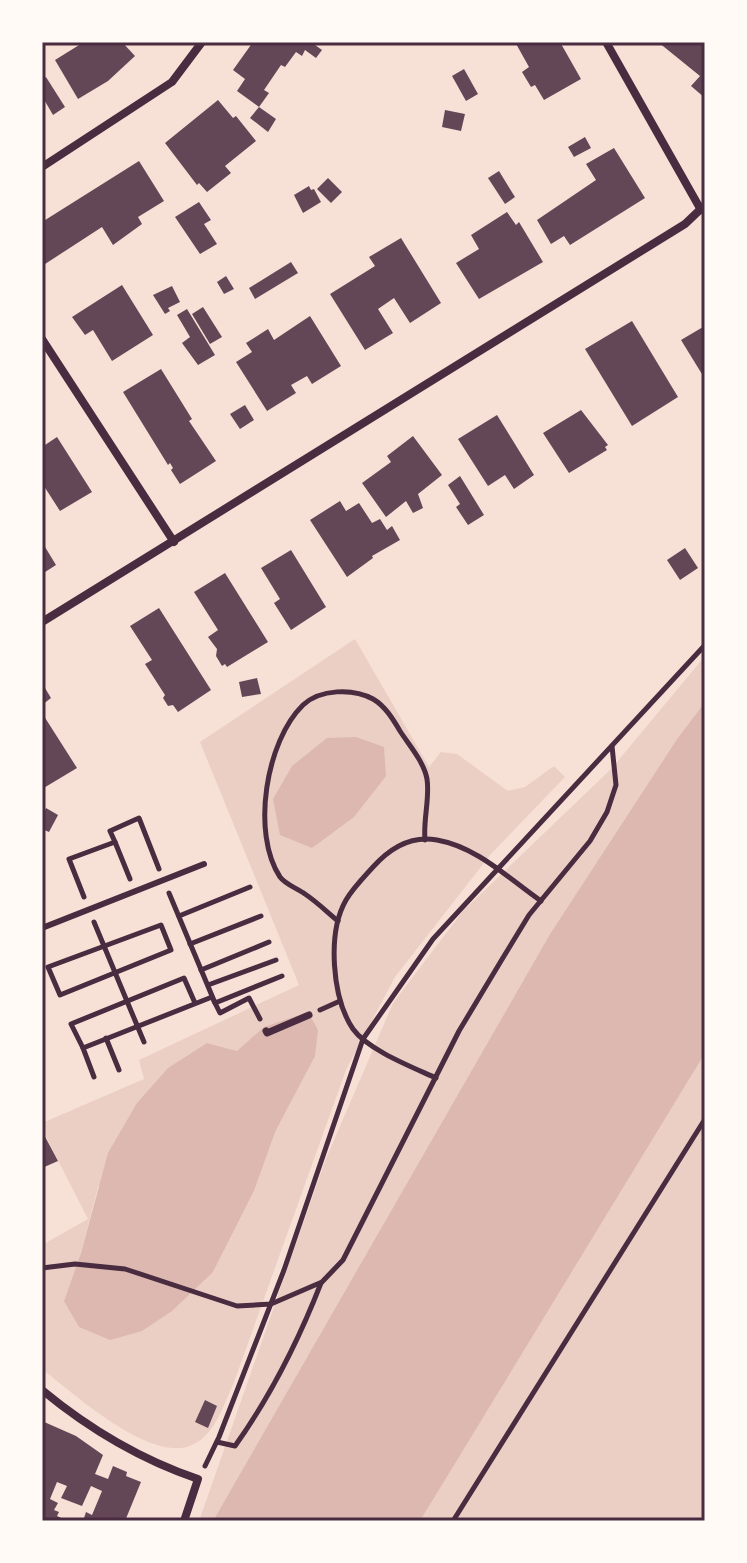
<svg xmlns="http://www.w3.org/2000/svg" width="747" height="1563" viewBox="0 0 747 1563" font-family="Arial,sans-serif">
	<rect width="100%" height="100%" fill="#f7e1d7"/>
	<g fill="#ebcfc5" fill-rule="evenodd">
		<path d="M355,639L429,767L441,752L457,754L508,791L525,787L554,766L565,777L491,854L395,977L346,1070L233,1385C223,1406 215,1435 192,1445C151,1464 73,1393 42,1369V1245L88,1219L42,1129V1123L144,1079L139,1060L299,985L200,742ZM207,1043L237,1051L276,1130L254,1191L213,1272L64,1301L81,1253L98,1187Z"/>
		<path d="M705,656V702L677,739L550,934L213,1521H199L325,1161L393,1003L463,911L612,768Z"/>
		<path d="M705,1053V1521H420L691,1072Z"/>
	</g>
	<g fill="#dcb8b0">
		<path d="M705,702V1053L420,1521H213L550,934L677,739Z"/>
		<path d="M356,737L384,747L386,776L354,817L312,848L280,835L273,799L292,766L327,738Z"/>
		<path d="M308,1012L318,1030L315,1056L276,1130L254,1191L213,1272L172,1311L142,1331L110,1340L79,1327L64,1301L81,1253L108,1153L137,1103L168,1068L207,1043L237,1051L264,1027Z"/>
	</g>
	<g fill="#644757">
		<path d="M84,42H122L135,56L108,81L78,99L55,60Z"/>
		<path d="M253,42H311L322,50L316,58L305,50L302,56L296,52L285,67L281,65L264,90L269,93L259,107L237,91L245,79L233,70Z"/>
		<path d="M515,42H560L581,79L544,100L535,85L531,87L522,72L529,67Z"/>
		<path d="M658,42H705V98L691,86L700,76Z"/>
		<path d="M464,69L478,94L466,101L452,76Z"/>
		<path d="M46,77L65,107L53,115L42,96V80Z"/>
		<path d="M218,100L233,118L236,116L256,141L225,166L231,173L207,192L199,183L197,185L165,143Z"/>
		<path d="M259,107L276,119L268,132L250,118Z"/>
		<path d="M445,110L465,114L461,131L442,127Z"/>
		<path d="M585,137L591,148L574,157L568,147Z"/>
		<path d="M614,148L645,198L570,245L564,236L551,244L537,220L596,180L586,164Z"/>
		<path d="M139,161L164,201L138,217L142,224L113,245L102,227L42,266V222Z"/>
		<path d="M499,171L515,197L505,204L488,178Z"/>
		<path d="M328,178L342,192L331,203L317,189Z"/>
		<path d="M309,186L311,190L314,189L321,202L303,213L294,195Z"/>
		<path d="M199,202L211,220L204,224L217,244L200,254L175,217Z"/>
		<path d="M507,212L516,225L519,222L543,262L479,299L456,263L479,249L471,235Z"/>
		<path d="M401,238L441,303L410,323L394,298L378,309L393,333L365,350L330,294L375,266L369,257Z"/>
		<path d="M291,262L298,273L255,299L249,288Z"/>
		<path d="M226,276L234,289L224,294L217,282Z"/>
		<path d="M122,285L153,335L112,361L93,330L85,335L72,317Z"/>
		<path d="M172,286L180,302L168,308L170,311L165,314L153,295Z"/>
		<path d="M203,307L222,337L210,344L192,314Z"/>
		<path d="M187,309L215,355L198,365L182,343L190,337L177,315Z"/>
		<path d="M310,316L341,366L312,384L307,376L291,385L296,393L267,411L236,362L252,352L246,343L268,329L274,340Z"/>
		<path d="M632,321L678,397L632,426L585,349Z"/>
		<path d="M703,327L705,330V379L681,340Z"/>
		<path d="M161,369L192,419L189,421L216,461L180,484L171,470L173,468L170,463L168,465L123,392Z"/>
		<path d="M245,405L254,420L240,429L230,414Z"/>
		<path d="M581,410L608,445L605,447L607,450L569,473L543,433Z"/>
		<path d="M497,415L534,475L514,489L505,475L488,486L458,439Z"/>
		<path d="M413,436L442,475L418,494L423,508L413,513L406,501L386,517L362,483L391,462L387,456Z"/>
		<path d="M57,437L92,492L60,511L42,483V447Z"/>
		<path d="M460,476L484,515L468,525L456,507L460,504L448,485Z"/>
		<path d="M340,501L346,511L359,503L372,523L380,519L387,530L392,526L400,540L372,556L373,558L347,577L310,520Z"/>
		<path d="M42,542L56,565L42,574Z"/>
		<path d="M685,548L698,568L680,580L667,560Z"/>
		<path d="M291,550L326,607L291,630L274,603L280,599L261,568Z"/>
		<path d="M225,573L268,642L227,667L225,664L222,666L216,656L217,649L208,637L218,630L194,592Z"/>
		<path d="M159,608L211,690L178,712L173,705L168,706L163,698L165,695L145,664L152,660L130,626Z"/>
		<path d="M257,678L261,694L242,697L239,682Z"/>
		<path d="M42,683L51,698L42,705Z"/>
		<path d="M42,713L77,768L42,789Z"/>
		<path d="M46,808L58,815L49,832L42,829V817Z"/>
		<path d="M42,1131L58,1161L42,1168Z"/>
		<path d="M205,1400L217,1406L208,1428L195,1422Z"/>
		<path d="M42,1421L76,1436L103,1455L95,1474L108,1479L113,1466L127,1472L126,1476L141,1482L125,1521H83L86,1512L92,1515L102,1491L91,1486L82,1506L61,1498L67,1486L57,1482L50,1499L58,1503L54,1510L59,1512L57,1516L68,1521H42Z"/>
	</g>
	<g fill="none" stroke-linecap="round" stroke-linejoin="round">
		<g stroke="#4a2c40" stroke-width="5">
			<path d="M115,842L110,831L139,818L159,869"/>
			<path d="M169,893L215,1003L282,976"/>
			<path d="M84,897L69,859L115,842L130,879"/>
			<path d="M179,916L250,887"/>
			<path d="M338,921C327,912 317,902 305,894C297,888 286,885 280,877C251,833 266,741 303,705C320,689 353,688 373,699C385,706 393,719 400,731C409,745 424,762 427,779C430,798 423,820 425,840"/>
			<path d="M94,922L144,1042"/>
			<path d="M161,925L171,950L60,995L48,967Z"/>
			<path d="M190,944L261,916"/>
			<path d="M201,970L269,942"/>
			<path d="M208,985L276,960"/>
			<path d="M214,1001L220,1013L249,998L260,1019"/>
			<path d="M195,1003L184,978L71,1024L83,1048L212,997"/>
			<path d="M320,1010L340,1001"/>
			<path d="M106,1038L119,1070"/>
			<path d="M83,1048L94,1077"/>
			<path d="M436,1078C412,1067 368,1050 353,1029C332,998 327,933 346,900C353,888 364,877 373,867C390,848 411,835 437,840C477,847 508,878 541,901"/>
			<path d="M42,1268L75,1264L125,1269L237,1306L271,1304L322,1282L343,1260L459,1031L501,961L529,915L590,841L607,812L616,785L612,746"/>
			<path d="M217,1442L235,1446C272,1394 298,1342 321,1283"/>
			<path d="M205,1466L219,1437L284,1270L363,1039L433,939L705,645"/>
			<path d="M453,1521L705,1119"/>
		</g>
		<path stroke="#4a2c40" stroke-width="6" d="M42,928L204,864"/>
		<path stroke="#4a2c40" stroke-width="7" d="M266,1031L267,1033L309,1015"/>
		<g stroke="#4a2c40" stroke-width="8">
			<path d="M606,42L701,210"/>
			<path d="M42,167L172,82L202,42"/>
			<path d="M42,339L174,542"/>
			<path d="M42,622L685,224L705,205"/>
			<path d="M42,1390C88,1428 142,1460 198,1479L184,1521"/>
		</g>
	</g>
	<rect width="747" height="1563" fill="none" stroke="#fffaf5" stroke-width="88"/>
	<rect x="44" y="44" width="659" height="1475" fill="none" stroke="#4a2c40" stroke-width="3"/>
</svg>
